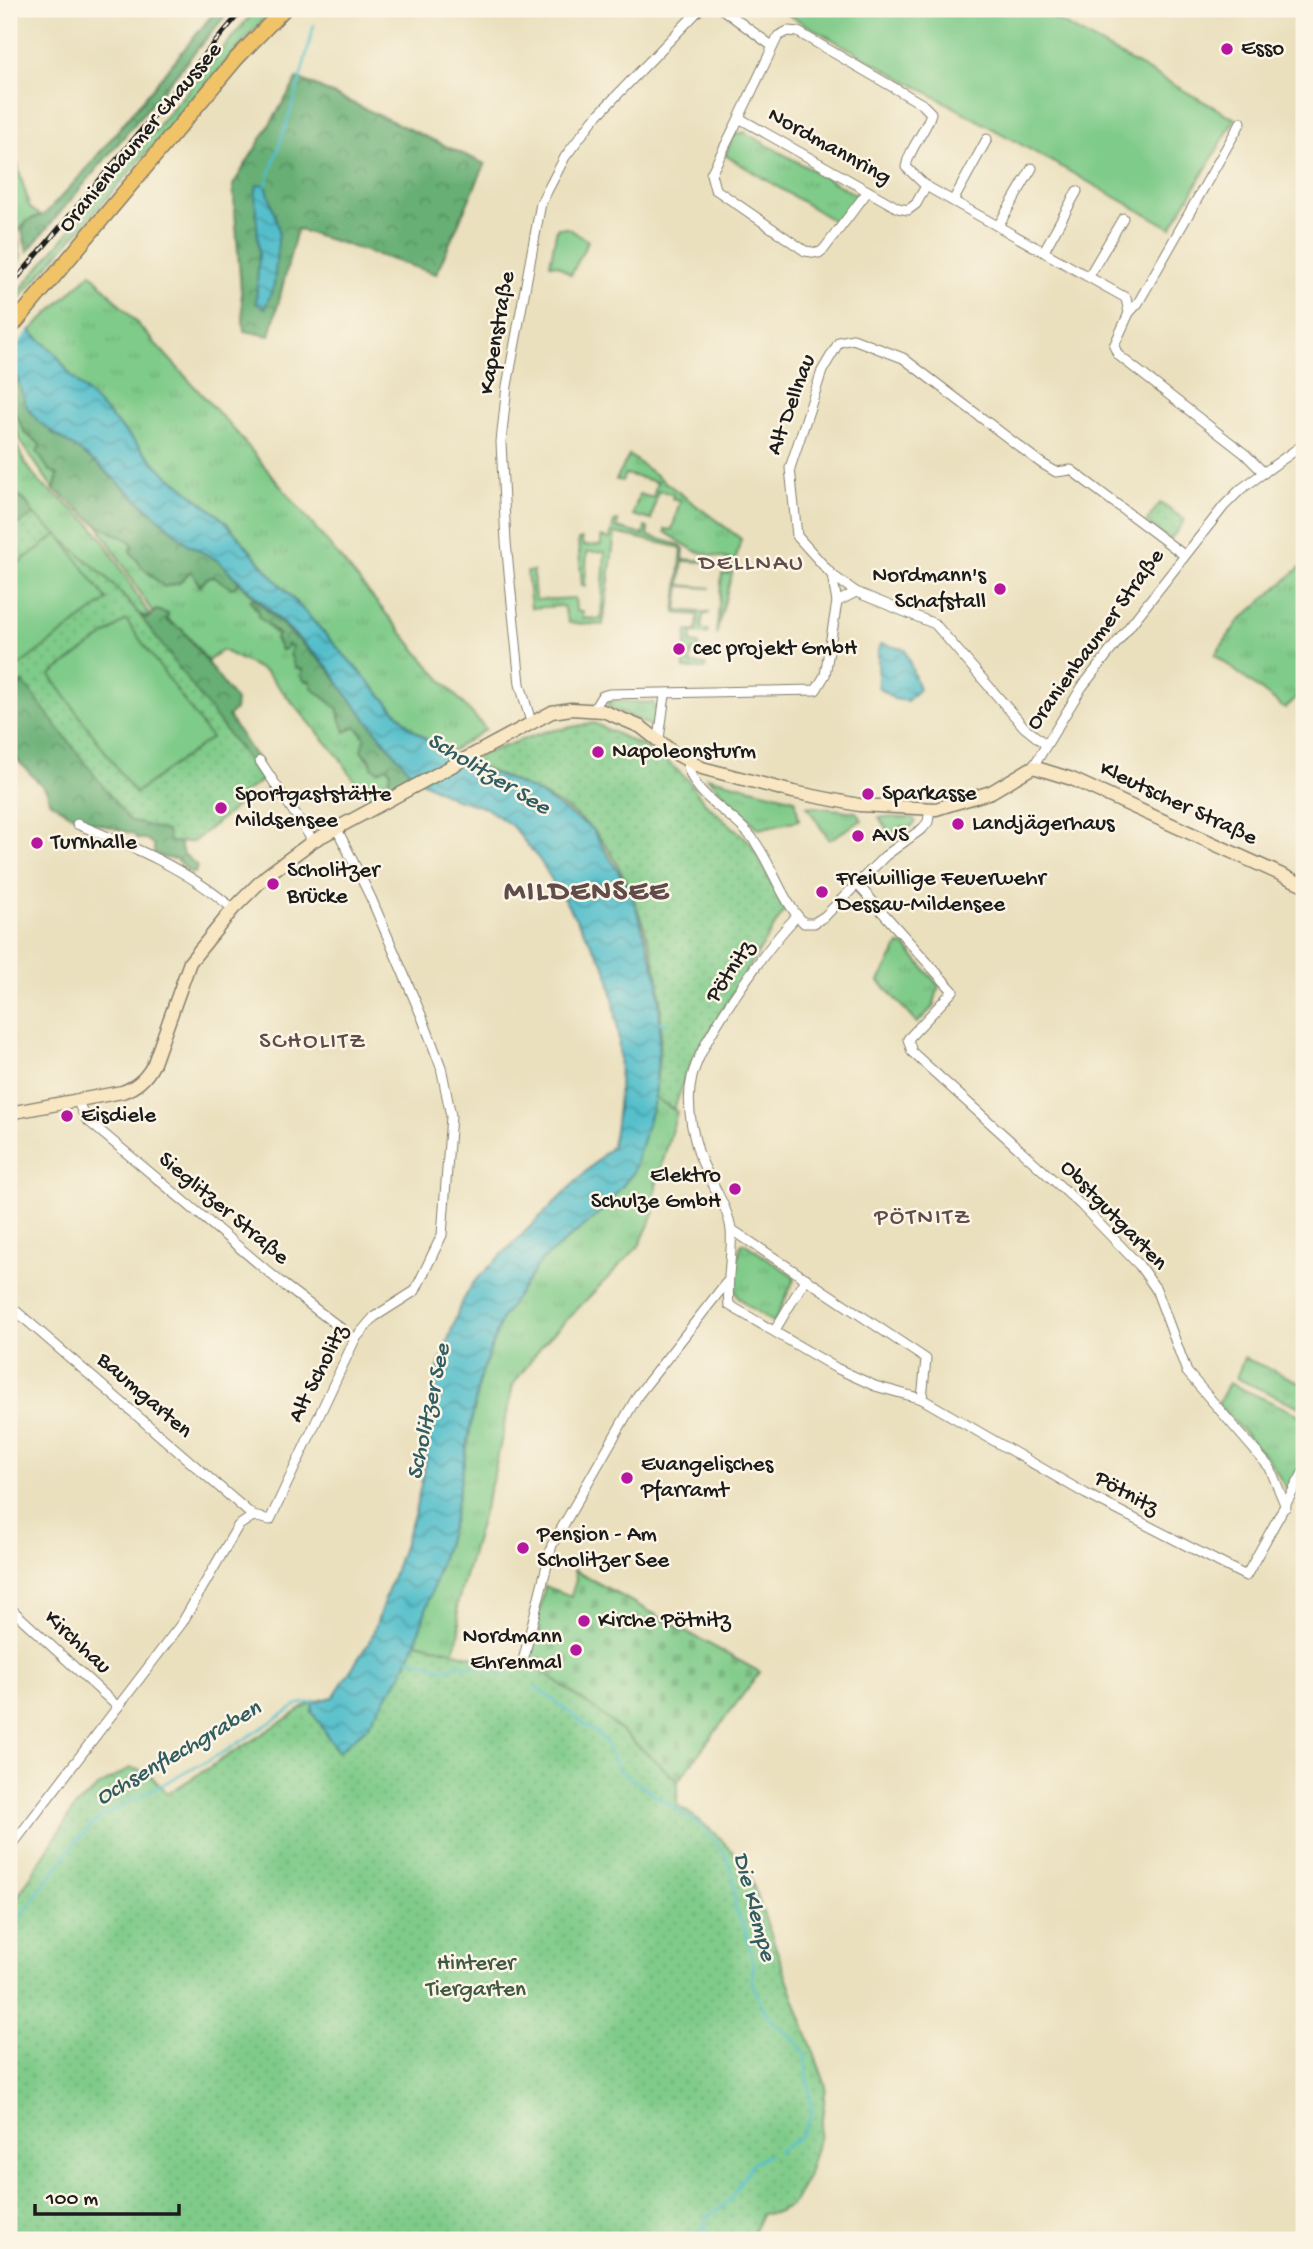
<svg xmlns="http://www.w3.org/2000/svg" width="1313" height="2249" viewBox="0 0 1313 2249" font-family="'Gochi Hand',sans-serif">
	<defs>
		<pattern id="grass-tufts" width="24" height="20" patternUnits="userSpaceOnUse" patternTransform="scale(1.75)"><rect width="24" height="20" fill="#7fcb89"/><path d="M3 7l-1-3M5 7V3M7 7l1-3M15 17l-1-3M17 17v-4M19 17l1-3" fill="none" stroke="#6dae76"/></pattern>
		<pattern id="forest-crowns" width="20" height="18" patternUnits="userSpaceOnUse" patternTransform="scale(1.75)"><rect width="20" height="18" fill="#67af75"/><path d="M2 6a3 3 0 1 1 6 0M12 15a3 3 0 1 1 6 0" fill="none" stroke="#548e5f"/></pattern>
		<pattern id="cemetery-stones" width="16" height="16" patternUnits="userSpaceOnUse" patternTransform="scale(1.75)"><rect width="16" height="16" fill="#7fcb89"/><path d="M2 7V4a2 2 0 0 1 4 0v3zM10 15v-3a2 2 0 0 1 4 0v3z" fill="#6dae76"/></pattern>
		<pattern id="park-dots" width="8" height="8" patternUnits="userSpaceOnUse" patternTransform="scale(1.75)"><rect width="8" height="8" fill="#7fcb89"/><path d="M2 2h.1M6 6h.1" fill="none" stroke="#6dae76" stroke-width="1.8" stroke-linecap="round"/></pattern>
		<pattern id="water-waves" width="16" height="10" patternUnits="userSpaceOnUse" patternTransform="scale(1.75)"><rect width="16" height="10" fill="#51becb"/><path d="M0 5q4-4 8 0t8 0" fill="none" stroke="#429aa4"/></pattern>
	</defs>
	<rect width="100%" height="100%" fill="#fcf5e5"/>
	<filter id="ink" filterUnits="userSpaceOnUse"><feTurbulence type="fractalNoise" baseFrequency=".0143" numOctaves="2"/><feDisplacementMap in="SourceGraphic" scale="14" xChannelSelector="R" yChannelSelector="G"/><feConvolveMatrix kernelMatrix="1 2 1 2 8 2 1 2 1" color-interpolation-filters="sRGB"/></filter>
	<filter id="wash" filterUnits="userSpaceOnUse"><feTurbulence type="fractalNoise" baseFrequency=".00686" numOctaves="4" result="noise"/><feDisplacementMap in="SourceGraphic" scale="28" xChannelSelector="R" yChannelSelector="G"/><feGaussianBlur stdDeviation="1.57" result="paint"/><feColorMatrix in="noise" values="0 0 0 0 0 0 0 0 0 0 0 0 0 0 0 0 0 1.4 0 .05"/><feComposite in="paint" operator="in"/></filter>
	<g filter="url(#wash)">
		<rect width="100%" height="100%" fill="#eae0be"/>
		<g fill="url(#grass-tufts)" stroke="#4e7452" stroke-width="2">
			<path d="M256,9H272L12,307L9,303Z"/>
			<path d="M744,132L856,195L857,201L839,224L725,155L734,135Z"/>
			<path d="M9,137L30,208L40,215L27,221L17,233L21,259L9,274Z"/>
			<path d="M91,273L236,432L431,668L486,729L447,754L411,728L272,576L224,520L165,473L72,377L54,352L30,331Z"/>
			<path d="M9,411L17,416L25,433L40,444L46,461L58,475L54,490L21,442Z"/>
			<path d="M9,430L25,463L40,483L89,522L102,538L151,618L136,613L9,535L27,503L9,489Z"/>
			<path d="M629,455L741,539L716,635L722,574H728L731,560L695,551L665,532V529L672,530L680,501L672,499L673,494L658,491L651,520L633,515L639,494L653,498L657,482L625,474L622,481L616,480Z"/>
			<path d="M618,521L617,528L644,535L645,527L648,528V536L680,545L684,549L683,559L714,562L683,561L680,585L711,588L680,586L677,610L710,613L703,615L701,629L708,630L707,634L692,633L691,643L699,644L698,651H692L690,664L706,665L705,669H684L687,631H697L698,615L675,613L682,548L615,533L603,625L569,623L563,606L531,608L527,572L533,571L535,600L575,598L576,611L583,612V618L601,619L605,552H587L585,586L582,585L578,540L582,539L583,546L601,545V537L610,539L614,522Z"/>
			<path d="M98,525L130,540L133,546L130,551L158,581L183,577L191,570L200,586L207,578L214,577L235,587L239,582L254,598L250,601L273,632L279,635L275,638L281,650L290,644L292,647L290,654C303,674 320,693 338,708L339,717L350,730L356,726L365,738L361,751L378,771L387,767L391,771L388,783L393,788L372,799L362,792L340,758L266,672L222,650L208,661L192,641L157,610L154,615Z"/>
			<path d="M1304,564V689L1285,709L1215,655L1238,622Z"/>
			<path d="M609,701L653,703L657,717L655,724L651,726L607,706Z"/>
			<path d="M707,777L795,799L799,820L759,829Z"/>
			<path d="M807,806L856,812L862,820L829,840Z"/>
			<path d="M879,817L913,818L916,822L906,830L903,826L890,835Z"/>
			<path d="M899,945L905,946L939,986L933,1007L917,1023L879,981Z"/>
			<path d="M655,1098L677,1112L656,1186L654,1214L639,1246L543,1344L513,1385L494,1474L457,1605L460,1632L453,1652L416,1642L453,1522L479,1381L502,1318L541,1261L601,1212L633,1173Z"/>
			<path d="M744,1243L795,1277L774,1323C729,1292 729,1299 741,1245Z"/>
			<path d="M1244,1358L1304,1384V1409L1236,1378Z"/>
			<path d="M1229,1383L1304,1417V1464L1291,1492L1287,1490L1269,1460L1218,1404Z"/>
		</g>
		<g fill="url(#forest-crowns)" stroke="#426648" stroke-width="2">
			<path d="M217,9H231L27,252L22,231L27,221L45,214L83,173Z"/>
			<path d="M298,78L485,164L436,274L297,229L270,336L244,331L233,185Z"/>
			<path d="M11,356L18,382L52,433L82,451L189,545L219,561L239,582L235,587L231,588L214,577L207,578L200,586L191,571L179,583L164,587L143,568L130,551L133,546L130,541L98,525L54,490L58,475L49,470L37,452L40,444L25,433L17,416L9,411Z"/>
			<path d="M9,489L27,503L34,515L14,527L9,535Z"/>
			<path d="M254,598L329,669L346,694L414,777L393,788L388,783L391,771L387,767L378,771L372,767L371,760L361,751L365,738L356,726L345,732L337,708L312,688L310,681H305L301,676L303,670L295,668L290,654L292,647L287,644L286,649L281,650L275,638L279,635L258,616V611L250,600Z"/>
			<path d="M156,610L168,614L167,621L183,630L236,701L235,710L228,716L260,764L258,774L136,613L147,619Z"/>
			<path d="M9,667L22,669L129,820L167,831L170,842L180,843L182,852L197,866L195,873H190L177,859L164,858L154,853V845L146,839H137L134,834L75,817L49,801L47,791L9,751Z"/>
		</g>
		<path fill="url(#cemetery-stones)" stroke="#4e7452" stroke-width="2" d="M574,1570L760,1672L678,1781L605,1717L528,1661L545,1586L571,1596L576,1580Z"/>
		<g fill="url(#park-dots)" stroke="#4e7452" stroke-width="2">
			<path d="M1160,503L1185,520L1170,540L1146,522Z"/>
			<path d="M34,515L105,576L135,609L262,780L241,795L244,800L193,842H170L167,831L129,820L23,682L9,691V535L14,527Z"/>
			<path d="M594,723L659,754L688,780L705,803L750,842L785,909L691,1062L674,1109L655,1098C658,1060 665,1018 658,980C651,938 623,860 592,829C559,796 507,780 466,760L544,732Z"/>
			<path d="M416,1642L525,1670L528,1661L605,1717L678,1781L677,1805C705,1823 729,1843 748,1871L826,2086L820,2135L807,2177L791,2206L776,2213L762,2214L750,2240H9V1910L75,1807L98,1787L130,1768L148,1772L167,1794L313,1702L312,1712L401,1675Z"/>
		</g>
		<g fill="#7fcb89" stroke="#4e7452" stroke-width="2">
			<path d="M778,9H1037L1235,119L1171,228Z"/>
			<path d="M557,228H568L588,241L571,275L558,265L550,264Z"/>
			<path d="M58,534L107,600L9,673V570Z"/>
			<path d="M126,620L211,738L135,793L50,675Z"/>
		</g>
		<g fill="url(#water-waves)" stroke="#366d74" stroke-width="2">
			<path d="M257,185H266L279,230L274,285L265,308L256,303L259,252L255,196Z"/>
			<path d="M9,305L30,331L54,352L72,377L165,473L224,520L272,576L411,728L447,754L535,791L592,829L631,892L658,980L660,1023L655,1098L633,1173L601,1212L541,1261L502,1318L479,1381L453,1522L416,1642L401,1675L367,1727L338,1752L312,1712L313,1702L333,1697L371,1639L415,1512L425,1466L436,1374L460,1306L473,1283L612,1146C624,1089 622,1021 605,966L539,859L512,826L486,808L453,798L414,777L346,694L329,668L219,561L189,545L100,466L39,422L27,407L9,354Z"/>
			<path d="M881,644L905,649L919,689L907,701L894,699L878,687V650Z"/>
		</g>
		<path fill="#eae0be" d="M14,306L31,328L9,354V312Z"/>
		<g fill="none" stroke-linecap="round" stroke-linejoin="round">
			<g stroke="#51becb" stroke-width="2.5">
				<path d="M313,11L316,9"/>
				<path d="M266,185L296,95L314,25"/>
				<path d="M660,1023H668"/>
				<path d="M407,1657L445,1669L460,1664L508,1673"/>
				<path d="M535,1686L604,1739L617,1769L700,1825L725,1853L734,1879L735,1908L744,1927L754,1964L752,1981L759,2000L770,2019L797,2042L805,2056L812,2113L801,2136L778,2152"/>
				<path d="M9,1932L78,1839L101,1817L226,1751L299,1704L314,1702"/>
				<path d="M691,2240L705,2226"/>
				<path d="M711,2240L705,2226L707,2217L728,2202L753,2162L768,2155"/>
			</g>
		</g>
	</g>
	<g filter="url(#ink)">
		<g fill="none" stroke-linecap="round" stroke-linejoin="round">
			<g stroke="#837e6d" stroke-width="11">
				<g id="street">
					<path d="M722,9L772,46"/>
					<path d="M739,118L711,174L715,189L805,251L819,253L824,249L868,191"/>
					<path d="M926,186L916,204L908,210L898,208L739,118L778,36L788,31L798,32L922,104L931,113C926,132 909,148 906,167L926,186L1126,298L1129,313L1114,346L1118,355L1245,454L1264,473"/>
					<path d="M953,201L987,139"/>
					<path d="M998,226L1032,168"/>
					<path d="M1044,251L1077,191"/>
					<path d="M1089,276L1123,218"/>
					<path d="M1129,313L1138,303L1241,122"/>
					<path d="M832,575L856,592L935,624L1024,727L1045,744"/>
					<path d="M837,602L856,592"/>
					<path d="M594,709L602,696L609,694L816,690L825,675L837,602L832,575L797,536L790,468L822,371L839,342L853,339L903,358L1041,463L1056,472L1071,470L1184,555"/>
					<path d="M531,722L520,684L506,542L501,442L507,386L541,203L565,157L593,120L700,9"/>
					<path d="M659,739L665,695"/>
					<path d="M260,761L313,841"/>
					<path d="M687,761C692,798 732,811 753,839C772,864 781,900 804,923H814L825,916L885,856L923,828L928,822L930,809"/>
					<path d="M1033,767L1082,687L1224,506L1241,489L1304,444"/>
					<path d="M77,824C131,846 188,869 233,909"/>
					<path d="M858,885L953,991L908,1039L912,1052L1081,1205L1139,1265L1156,1289L1187,1372L1270,1468L1286,1507"/>
					<path d="M797,916C768,946 701,1038 692,1077C686,1101 691,1128 698,1151C705,1175 729,1207 731,1230C733,1256 726,1280 729,1305L836,1368L875,1386L922,1399L1086,1494L1246,1576L1304,1471"/>
					<path d="M77,1100L86,1119L284,1285L355,1339"/>
					<path d="M731,1229L926,1359L922,1399"/>
					<path d="M9,1305L253,1516"/>
					<path d="M775,1330L806,1278"/>
					<path d="M9,1607L118,1707"/>
					<path d="M523,1661L552,1545L638,1395L726,1283"/>
					<path d="M9,1849L182,1623L238,1526L253,1516L270,1520L355,1339L374,1317L415,1291L442,1235L451,1116L441,1067L422,1017L371,898L337,829"/>
				</g>
			</g>
			<g stroke="#837e6d" stroke-width="15">
				<path id="secondary" d="M9,1113L122,1092C137,1087 147,1078 154,1063L190,962L233,909L266,876L313,841L552,712L571,709L603,711L641,727L674,753L702,768L793,792L859,805L936,809L991,792L1033,767L1072,779L1304,885"/>
			</g>
			<g stroke="#837e6d" stroke-width="17">
				<path id="primary" d="M9,330L236,59L284,9"/>
			</g>
			<use href="#street" stroke="#fff" stroke-width="9"/>
			<use href="#secondary" stroke="#f9e7c3" stroke-width="12"/>
			<use href="#primary" stroke="#f1c369" stroke-width="14"/>
			<g stroke="#1c1c1c" stroke-width="5">
				<path id="rail" d="M9,288L243,9"/>
			</g>
			<use href="#rail" stroke="#fcf5e5" stroke-width="2.5" stroke-dasharray="8" stroke-linecap="butt"/>
		</g>
	</g>
	<g fill="#b5179e" stroke="#fcf5e5" stroke-width="2.5">
		<circle cx="1227" cy="49" r="7"/>
		<circle cx="1000" cy="589" r="7"/>
		<circle cx="679" cy="649" r="7"/>
		<circle cx="598" cy="752" r="7"/>
		<circle cx="868" cy="794" r="7"/>
		<circle cx="221" cy="808" r="7"/>
		<circle cx="958" cy="824" r="7"/>
		<circle cx="858" cy="836" r="7"/>
		<circle cx="37" cy="843" r="7"/>
		<circle cx="273" cy="884" r="7"/>
		<circle cx="822" cy="892" r="7"/>
		<circle cx="67" cy="1116" r="7"/>
		<circle cx="735" cy="1189" r="7"/>
		<circle cx="627" cy="1478" r="7"/>
		<circle cx="523" cy="1548" r="7"/>
		<circle cx="584" cy="1621" r="7"/>
		<circle cx="576" cy="1650" r="7"/>
	</g>
	<g text-anchor="middle" dominant-baseline="central" stroke-width="5" stroke-linejoin="round" paint-order="stroke">
		<g font-size="23" fill="#1c1c1c" stroke="#fcf5e5" text-anchor="start">
			<text x="1241" y="49">Esso</text>
			<text x="986" y="576" text-anchor="end">Nordmann's<tspan x="986" dy="26">Schafstall</tspan></text>
			<text x="693" y="649">cec projekt GmbH</text>
			<text x="612" y="752">Napoleonsturm</text>
			<text x="882" y="794">Sparkasse</text>
			<text x="235" y="795">Sportgaststätte<tspan x="235" dy="26">Mildsensee</tspan></text>
			<text x="972" y="824">Landjägerhaus</text>
			<text x="872" y="836">AVS</text>
			<text x="51" y="843">Turnhalle</text>
			<text x="287" y="871">Scholitzer<tspan x="287" dy="26">Brücke</tspan></text>
			<text x="836" y="879">Freiwillige Feuerwehr<tspan x="836" dy="26">Dessau-Mildensee</tspan></text>
			<text x="81" y="1116">Eisdiele</text>
			<text x="721" y="1176" text-anchor="end">Elektro<tspan x="721" dy="26">Schulze GmbH</tspan></text>
			<text x="641" y="1465">Evangelisches<tspan x="641" dy="26">Pfarramt</tspan></text>
			<text x="537" y="1535">Pension - Am<tspan x="537" dy="26">Scholitzer See</tspan></text>
			<text x="598" y="1621">Kirche Pötnitz</text>
			<text x="562" y="1637" text-anchor="end">Nordmann<tspan x="562" dy="26">Ehrenmal</tspan></text>
		</g>
		<g font-size="23" fill="#1c1c1c" stroke="#fcf5e5">
			<text transform="translate(141 138) rotate(-50)">Oranienbaumer Chaussee</text>
			<text transform="translate(829 147) rotate(29)">Nordmannring</text>
			<text transform="translate(498 333) rotate(-80)">Kapenstraße</text>
			<text transform="translate(792 405) rotate(-70)">Alt Dellnau</text>
			<text transform="translate(1096 640) rotate(-54)">Oranienbaumer Straße</text>
			<text transform="translate(1178 804) rotate(25)">Kleutscher Straße</text>
			<text transform="translate(731 972) rotate(-56)">Pötnitz</text>
			<text transform="translate(223 1209) rotate(40)">Sieglitzer Straße</text>
			<text transform="translate(1113 1216) rotate(46)">Obstgutgarten</text>
			<text transform="translate(319 1374) rotate(-63)">Alt Scholitz</text>
			<text transform="translate(144 1396) rotate(41)">Baumgarten</text>
			<text transform="translate(1126 1494) rotate(29)">Pötnitz</text>
			<text transform="translate(77 1643) rotate(43)">Kirchhau</text>
		</g>
		<g font-size="23" fill="#3f5942" stroke="#fcf5e5">
			<text x="476" y="1964">Hinterer<tspan x="476" dy="26">Tiergarten</tspan></text>
		</g>
		<g font-size="24" letter-spacing="2" fill="#604c4b" stroke="#fcf5e5">
			<text x="752" y="564">DELLNAU</text>
			<text x="313" y="1042">SCHOLITZ</text>
			<text x="923" y="1218">PÖTNITZ</text>
		</g>
		<g font-size="24" font-style="italic" fill="#315d62" stroke="#fcf5e5">
			<text transform="translate(488 775) rotate(31)">Scholitzer See</text>
			<text transform="translate(430 1412) rotate(-78)">Scholitzer See</text>
			<text transform="translate(179 1754) rotate(-30)">Ochsenflechgraben</text>
			<text transform="translate(753 1907) rotate(75)">Die Klempe</text>
		</g>
		<g font-size="30" font-weight="bold" letter-spacing="2" fill="#604c4b" stroke="#fcf5e5">
			<text x="587" y="893">MILDENSEE</text>
		</g>
	</g>
	<rect width="1313" height="2249" fill="none" stroke="#fcf5e5" stroke-width="35"/>
	<path d="M35 2204v10h144v-10" fill="none" stroke="#1c1c1c" stroke-width="3.5"/>
	<text x="46" y="2204" font-size="21" fill="#1c1c1c" stroke="#fcf5e5" stroke-width="5" paint-order="stroke">100 m</text>
</svg>
